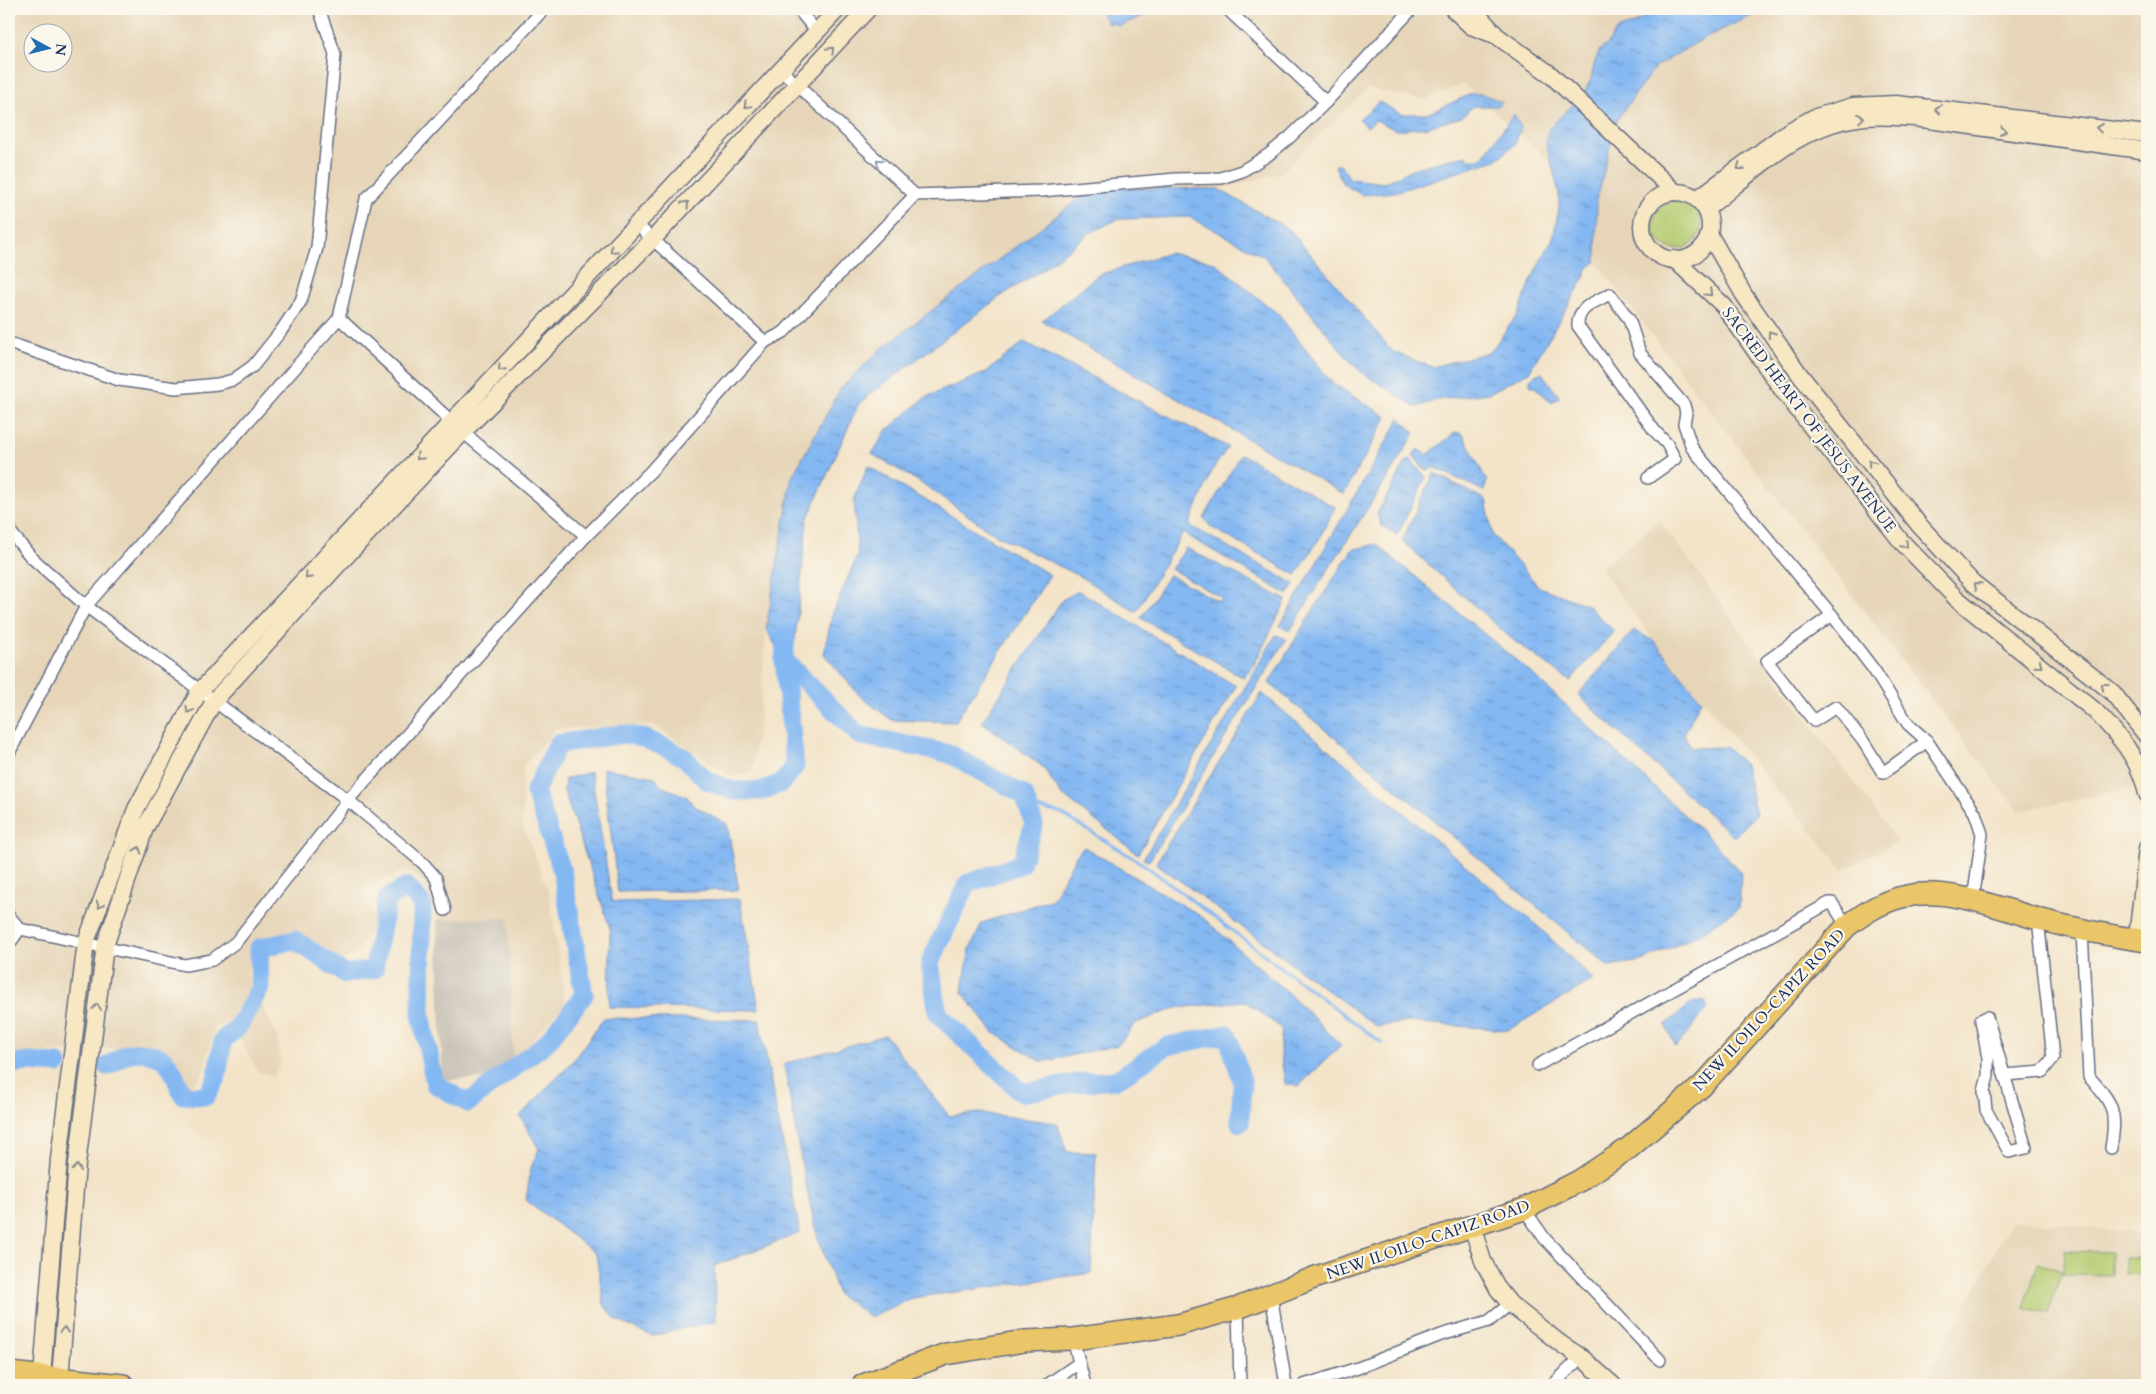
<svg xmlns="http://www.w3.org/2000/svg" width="2156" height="1394" viewBox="0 0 2156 1394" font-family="Cardo,serif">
	<defs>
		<pattern id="water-ripples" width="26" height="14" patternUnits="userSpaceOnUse" patternTransform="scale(1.25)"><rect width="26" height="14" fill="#84b8f2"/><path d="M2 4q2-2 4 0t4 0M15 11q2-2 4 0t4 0" fill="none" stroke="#6b96c7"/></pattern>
	</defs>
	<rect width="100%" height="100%" fill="#fbf7ec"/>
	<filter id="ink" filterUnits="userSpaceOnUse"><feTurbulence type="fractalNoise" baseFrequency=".02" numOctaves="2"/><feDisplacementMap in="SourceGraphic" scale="10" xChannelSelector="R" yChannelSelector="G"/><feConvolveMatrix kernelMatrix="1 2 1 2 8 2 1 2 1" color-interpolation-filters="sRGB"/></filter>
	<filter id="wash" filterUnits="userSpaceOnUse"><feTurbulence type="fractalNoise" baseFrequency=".0096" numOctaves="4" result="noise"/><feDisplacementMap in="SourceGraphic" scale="20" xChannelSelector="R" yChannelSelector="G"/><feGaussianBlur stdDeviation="1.12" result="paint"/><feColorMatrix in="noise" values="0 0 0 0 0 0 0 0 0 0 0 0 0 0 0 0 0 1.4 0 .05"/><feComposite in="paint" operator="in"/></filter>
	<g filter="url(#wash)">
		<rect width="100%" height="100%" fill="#f3e4c9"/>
		<g fill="#e6d5b8" fill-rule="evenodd">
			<path d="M9,9H2147V785L2018,811L1596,262L1597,200L1552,163L1463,84L1423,100L1368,88L1282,172L1217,190L1106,188L1081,197L881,349L841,388L792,477L766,629L759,724L752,772L731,776L654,725L556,729L523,766L522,823L549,893L565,1003L513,1061L490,1078L443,1080L437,920L427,884L407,870L362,888L375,923L355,954L323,968L268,938L247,973L278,1039L281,1064L273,1076L258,1072L231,1022L215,1026L202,1075L190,1088L173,1087L155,1046L9,1054ZM32,32H62V62H32Z"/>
			<path d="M1659,520L1898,842L1889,845L1843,870L1654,641L1601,568Z"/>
			<path d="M2012,1220L2147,1234V1385H1923Z"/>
		</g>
		<path fill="#cac3b8" d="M508,918L513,1061L490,1078L443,1080L437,920Z"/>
		<g fill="#b3ca6e" stroke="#677c66">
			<circle cx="1677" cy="225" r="24"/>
			<path d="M2064,1251L2111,1252V1275L2063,1274Z"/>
			<rect x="2125" y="1257" width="22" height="17"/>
			<path d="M2038,1263L2062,1271L2048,1314L2024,1307Z"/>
		</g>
		<g fill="url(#water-ripples)" stroke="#5074a8">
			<path d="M1097,9H1156L1158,10L1119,26L1113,23L1108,24L1101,12Z"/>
			<path d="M1655,9H1766L1706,37L1655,67L1616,121L1597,200L1596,262L1587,269L1583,280L1529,372L1489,393L1437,400L1416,407L1361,372L1344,354L1265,257L1190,217L1118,219L1090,233L1040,271L1001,296L859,403L807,520L795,640L784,660L766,629L792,477L841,388L881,349L1081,197L1106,188L1218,189L1290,230L1393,352L1432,367L1490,352L1518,314L1532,279L1553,238L1559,208V193L1546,143L1549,128L1584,93L1591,79L1595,61L1600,50L1608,44L1616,30L1633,25Z"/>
			<path d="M1471,94H1482L1502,102L1498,106H1473L1462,117L1427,127L1396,130L1376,120L1367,127L1359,119L1379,102L1401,114H1427Z"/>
			<path d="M1514,114L1521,128L1515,144L1496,160L1395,192L1362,195L1343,184L1335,166L1340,164L1350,179L1384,183L1415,168L1466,155L1469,159H1481Z"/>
			<path d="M1169,253L1214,262L1278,314L1332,383L1387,417L1344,494L1042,321L1098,275Z"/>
			<path d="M1024,342L1228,447L1213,469L1189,525L1294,584L1288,595L1183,533L1136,612L1081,577L993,533L926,486L872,454L886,431L926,397L985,373Z"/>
			<path d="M1542,373L1560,398L1551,402L1535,387L1530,385V379L1537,374Z"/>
			<path d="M1400,418L1415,433C1375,500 1330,564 1290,631L1280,626Z"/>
			<path d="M1456,432L1463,434L1487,481L1484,491L1433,467L1429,471L1424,469L1413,455L1418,449L1427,455Z"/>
			<path d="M1241,454L1335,507L1319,539L1296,575L1211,527L1204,518Z"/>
			<path d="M1410,459L1426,477L1397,535L1381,525L1377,514L1406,462Z"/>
			<path d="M868,466L1050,575L955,722L892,720L861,697L824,654L832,615L858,554L854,500Z"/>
			<path d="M1434,473L1486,500L1493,535L1539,587L1587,605L1614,631L1570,681L1513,640L1402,541Z"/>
			<path d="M1376,544L1529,671L1710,839L1741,873L1739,908L1700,934L1642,961L1608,966L1269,683L1310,615L1352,550Z"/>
			<path d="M1186,548L1286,600L1256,661L1244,678L1141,618L1169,575L1220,602L1222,598L1171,569Z"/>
			<path d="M1079,591L1236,686L1138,854L1061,794L1042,766L982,722L1062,600Z"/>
			<path d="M1634,630L1654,641L1701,700L1684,734L1691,748L1726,747L1745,765L1756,815L1734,837L1578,695Z"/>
			<path d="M1276,635L1286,639L1149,861L1143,859Z"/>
			<path d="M1262,693L1543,931L1593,980L1508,1030L1407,1022L1377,1027L1156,863Z"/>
			<path d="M603,768L655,777L660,786L686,796L693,805L727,824L739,890L618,892Z"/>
			<path d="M591,772L612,901L619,902L740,899L759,1010L609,1007L610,928L564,791L565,779Z"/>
			<path d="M1084,847L1202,917L1287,992L1341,1045L1299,1086L1285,1084L1280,1050L1282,1029L1245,1001L1176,1008L1136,1023L1118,1045L1042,1062L993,1032L962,992L970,949L982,923L1053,899L1076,856Z"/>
			<path d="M1705,1000L1708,1008L1676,1047L1665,1025L1692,1003Z"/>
			<path d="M604,1018L759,1020L800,1233L714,1266L716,1321L652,1336L616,1320L604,1305L596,1254L526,1200L531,1168L539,1149L520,1116L573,1061Z"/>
			<path d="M885,1035L949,1116L979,1113L1057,1123L1067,1152L1096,1153L1091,1273L912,1298L871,1317L838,1295L816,1232L802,1166L784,1064Z"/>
		</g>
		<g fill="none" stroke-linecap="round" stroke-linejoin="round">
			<path stroke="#84b8f2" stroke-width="3" d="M1028,806L1060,813L1146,866L1382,1043"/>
			<g stroke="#84b8f2" stroke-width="19">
				<path d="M784,660L859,735L950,754L1024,795L1034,824L1021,864L967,884L930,963L938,1014L1022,1093L1077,1083L1116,1080L1167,1046L1227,1034L1242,1081L1240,1123"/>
				<path d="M9,1064L29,1062L58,1064"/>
				<path d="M107,1066C114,1063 120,1057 127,1054C133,1052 141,1052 147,1053C172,1056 173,1075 183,1095L206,1096L216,1080L223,1040L238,1027L260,988L259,948L295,940L345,974L374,969L387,899L407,887L422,904L421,1015L435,1084L468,1103L547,1042L584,995L562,871L535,791L558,744L623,734L643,738L669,749L685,758L706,780L734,791H761L782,783L795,766L784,660L786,636"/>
			</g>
		</g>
	</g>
	<g filter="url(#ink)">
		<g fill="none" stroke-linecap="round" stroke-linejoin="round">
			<g stroke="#676e83" stroke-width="14">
				<g id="street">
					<path d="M798,9L817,32"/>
					<path d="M1227,9L1326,102"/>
					<path d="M781,70L915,195L1041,191L1176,179L1221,178L1242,171L1268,155L1290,137L1326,102L1412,9"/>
					<path d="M636,224L765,342"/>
					<path d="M339,318L463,432L586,536"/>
					<path d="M9,343L119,380L176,388L218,384L233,380L253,366L281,331L301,301L317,248L335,54L319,9"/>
					<path d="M1648,478L1675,459L1667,444L1654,430L1578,326C1577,307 1595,302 1610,294L1629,319L1640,353L1684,405L1686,413L1684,424L1692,448L1832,615L1874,670L1908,724L1927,741L1975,813L1982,834L1973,901"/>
					<path d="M9,526L12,534L31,557L86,606L348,800L423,863L436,878L445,910"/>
					<path d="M1832,615L1767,661L1814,721L1836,707L1863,741L1883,773L1927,741"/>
					<path d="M9,753L86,606L339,318L366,199L544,9"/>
					<path d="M9,916L20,929L185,965L212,960L236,942L348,800L586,536L651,471L765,342L784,332L915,195"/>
					<path d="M2082,930L2089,1077C2114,1104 2117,1112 2111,1148"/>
					<path d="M9,944L20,929"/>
					<path d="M1987,1017L2026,1148L2009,1152L1986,1110L1984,1091L1988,1076V1058L1981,1020Z"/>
					<path d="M1538,1065L1829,903H1832L1847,926"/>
					<path d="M2005,1075L2042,1072L2053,1058L2038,919"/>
					<path d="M1524,1209L1545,1239L1660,1360"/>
					<path d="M1271,1295L1286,1385"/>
					<path d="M1238,1308L1240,1385"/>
					<path d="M1073,1339L1085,1385"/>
					<path d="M1047,1385L1079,1363"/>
					<path d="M1304,1385L1358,1368L1441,1335L1489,1321L1510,1304"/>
					<path d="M1553,1385L1581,1357"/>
				</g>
			</g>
			<g stroke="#676e83" stroke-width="19">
				<g id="secondary">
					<path d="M1453,9L1471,26L1495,35"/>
					<path d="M1473,9L1497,36L1550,74L1675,192"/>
					<circle cx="1676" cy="226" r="34"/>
					<path d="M1697,199L1789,131L1813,118L1853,106L1896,104L2147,134"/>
					<path d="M1706,209C1752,173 1797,126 1857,118C1877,115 1895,117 1915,118L2147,151"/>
					<path d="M1709,234L1744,295L1800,375L1920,526L1972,582L2112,692L2147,736"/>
					<path d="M1674,259L1724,306L1784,392L1901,541L1956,598L2094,710C2119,735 2140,759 2147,794"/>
					<path d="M2137,939L2147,848"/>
					<path d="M1472,1226L1483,1261L1498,1289L1510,1304L1561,1344L1581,1357L1613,1385"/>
					<path d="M42,1376L59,1159L86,942L136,809L199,692L838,9"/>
					<path d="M60,1379L77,1164L105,946L145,828L214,701L334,569L463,432L652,240L868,9"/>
				</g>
			</g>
			<g stroke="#676e83" stroke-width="24">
				<g id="highway">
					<path d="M9,1373L123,1385"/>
					<path d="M863,1385L946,1354L1024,1341L1073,1339L1178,1325L1238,1308L1316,1277L1524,1209L1579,1181L1629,1148L1702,1086L1847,926C1866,912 1884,900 1907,896C1947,887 2000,908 2038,919C2075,929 2110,936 2147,941"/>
				</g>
			</g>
			<use href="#street" stroke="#fff" stroke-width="11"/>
			<use href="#secondary" stroke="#f7e8c3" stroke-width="16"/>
			<use href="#highway" stroke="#eac669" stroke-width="21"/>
		</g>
		<defs><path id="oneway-chevron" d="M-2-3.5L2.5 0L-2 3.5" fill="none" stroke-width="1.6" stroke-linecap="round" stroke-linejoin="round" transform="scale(1.25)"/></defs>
		<g stroke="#898c90">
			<use href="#oneway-chevron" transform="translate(831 50) rotate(-47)"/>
			<use href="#oneway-chevron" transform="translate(747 105) rotate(133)"/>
			<use href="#oneway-chevron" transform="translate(1938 109) rotate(-173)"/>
			<use href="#oneway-chevron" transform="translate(1861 118) rotate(-7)"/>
			<use href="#oneway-chevron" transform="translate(2099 128) rotate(-173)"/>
			<use href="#oneway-chevron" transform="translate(2003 131) rotate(8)"/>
			<use href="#oneway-chevron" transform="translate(1740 167) rotate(143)"/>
			<use href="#oneway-chevron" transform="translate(686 204) rotate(-47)"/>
			<use href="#oneway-chevron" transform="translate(613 250) rotate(133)"/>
			<use href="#oneway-chevron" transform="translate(1709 293) rotate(43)"/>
			<use href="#oneway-chevron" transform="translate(1771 334) rotate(-125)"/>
			<use href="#oneway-chevron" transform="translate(501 368) rotate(133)"/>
			<use href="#oneway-chevron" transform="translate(419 457) rotate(133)"/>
			<use href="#oneway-chevron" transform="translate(1871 463) rotate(-128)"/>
			<use href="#oneway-chevron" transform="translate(1905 545) rotate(47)"/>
			<use href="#oneway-chevron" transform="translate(308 576) rotate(133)"/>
			<use href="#oneway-chevron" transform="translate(1977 585) rotate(-139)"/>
			<use href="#oneway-chevron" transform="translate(2039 665) rotate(39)"/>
			<use href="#oneway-chevron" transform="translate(2104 686) rotate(-142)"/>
			<use href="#oneway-chevron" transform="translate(189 710) rotate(118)"/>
			<use href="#oneway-chevron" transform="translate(138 850) rotate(-71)"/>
			<use href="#oneway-chevron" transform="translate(100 905) rotate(111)"/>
			<use href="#oneway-chevron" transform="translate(97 1007) rotate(-83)"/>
			<use href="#oneway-chevron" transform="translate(77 1168) rotate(-85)"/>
			<use href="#oneway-chevron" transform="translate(64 1330) rotate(-85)"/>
		</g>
		<use stroke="#8d97ae" href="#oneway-chevron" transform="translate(879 162) rotate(-137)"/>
	</g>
	<g text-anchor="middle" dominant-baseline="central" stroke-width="4.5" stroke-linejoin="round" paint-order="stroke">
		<g font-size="16" fill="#1b2f5e" stroke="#fbf7ec">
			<text transform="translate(1809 420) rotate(53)">SACRED HEART OF JESUS AVENUE</text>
			<text transform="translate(1769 1010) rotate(-47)">NEW ILOILO-CAPIZ ROAD</text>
			<text transform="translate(1428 1240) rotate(-19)">NEW ILOILO-CAPIZ ROAD</text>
		</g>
	</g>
	<rect width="2156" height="1394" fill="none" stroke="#fbf7ec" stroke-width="30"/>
	<g transform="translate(48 48) rotate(97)"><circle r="24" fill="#fbf7ec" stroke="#a1a7b3"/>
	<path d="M0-4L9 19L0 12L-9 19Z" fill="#1f6fb2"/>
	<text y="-8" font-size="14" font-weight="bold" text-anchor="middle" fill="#1b2f5e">N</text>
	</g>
</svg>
